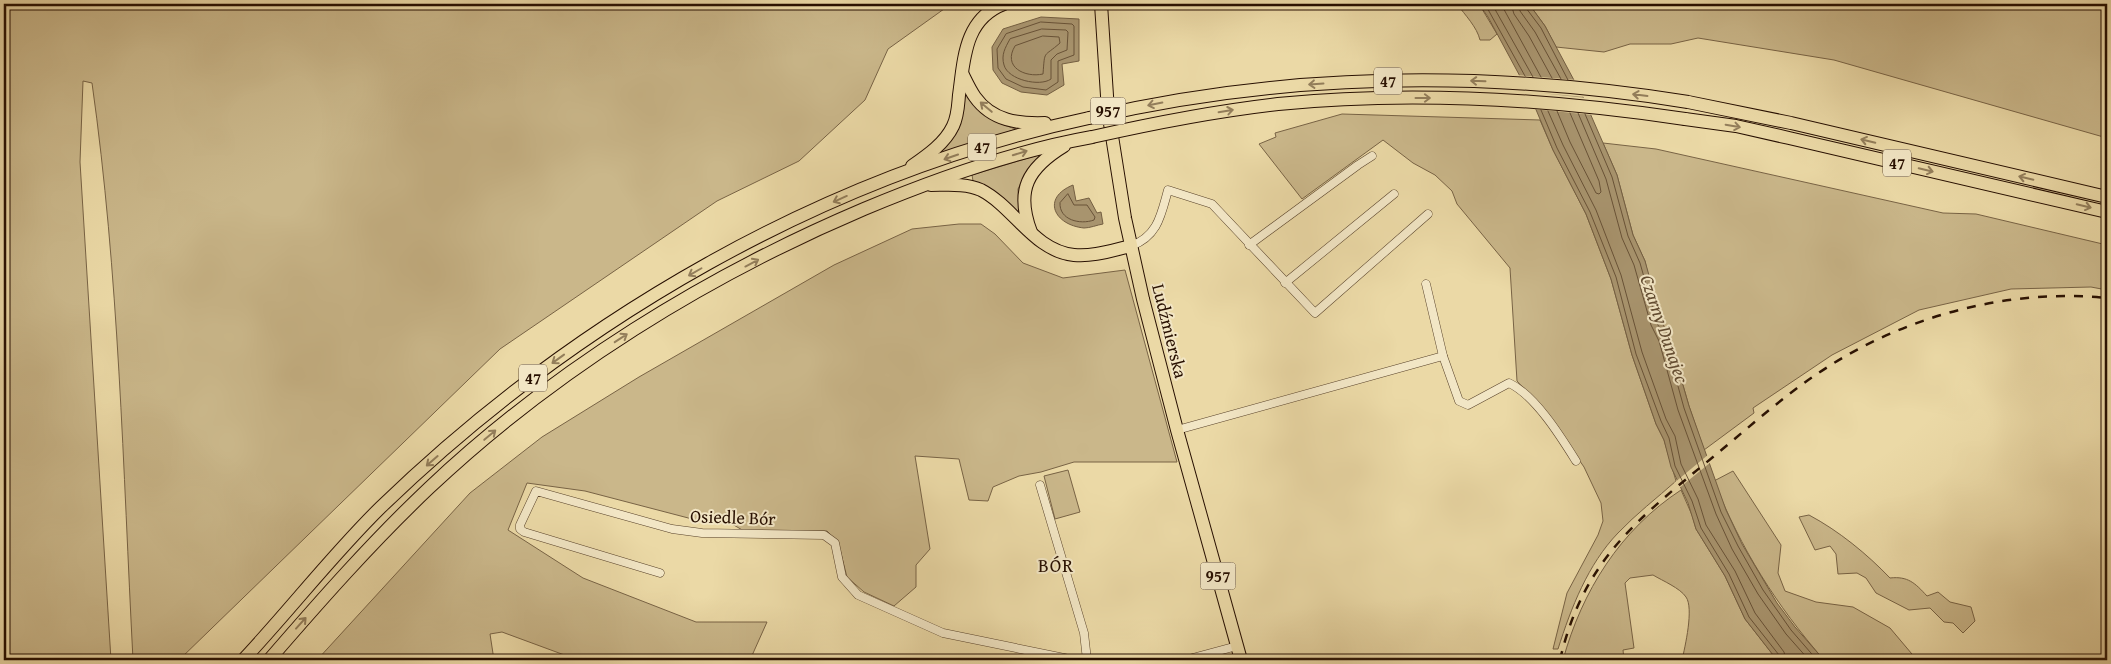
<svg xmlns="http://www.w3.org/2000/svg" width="2111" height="664" viewBox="0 0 2111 664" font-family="'Gentium Book Plus',serif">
	<rect width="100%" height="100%" fill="#ebd9a6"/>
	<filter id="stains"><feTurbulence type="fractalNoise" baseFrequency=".004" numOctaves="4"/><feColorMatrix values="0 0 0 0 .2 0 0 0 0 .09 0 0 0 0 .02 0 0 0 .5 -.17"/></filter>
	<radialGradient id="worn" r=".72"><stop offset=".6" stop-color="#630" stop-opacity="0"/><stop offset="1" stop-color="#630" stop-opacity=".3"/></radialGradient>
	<g fill="#cab78a" stroke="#786345">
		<path d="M4,4H951L888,49L865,100L799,161L717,201L500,349L179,660H133C123,468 119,274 92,83L83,81L80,162L111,660H4Z"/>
		<path d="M1457,4H1479L1497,34L1490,40H1480C1477,27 1465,15 1457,4Z"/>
		<path d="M1529,4H2107V138L1834,60L1698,38L1671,44H1630L1604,52L1556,47L1545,26Z"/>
		<path d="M965,92C982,110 991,122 1016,129L937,157C955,135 963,120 965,92Z"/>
		<path d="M1342,114L1540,120L1553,150L1586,214L1611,279L1632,355L1656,424L1664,440L1676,481C1657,498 1636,514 1618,533C1588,564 1571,608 1558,649H1553L1567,593L1598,535L1603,521L1601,503L1584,467L1548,415L1517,381L1510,268L1457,204L1452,191L1435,175L1413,163L1383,140L1302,199L1259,144L1276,137L1275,133Z"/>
		<path d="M1603,143L1656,149L1943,213L1976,214L2107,245V290L2091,287L2011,289L1919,310L1832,355L1753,408L1754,413L1704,450L1689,406L1669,337L1662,322L1649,279L1645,261L1633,235L1617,175Z"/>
		<path d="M1048,152L1023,179L1018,189L1019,215C1006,199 993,188 973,181L972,175Z"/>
		<path d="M959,224H981L995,234L1023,263L1063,278L1125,270L1177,462H1074L1041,472L1019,476L993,487L988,501L969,500L959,459L915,456L930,549L916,565V587L894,606L864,592L847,577L838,542L827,531H744L720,517L696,520L585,491L527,483L508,530L583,578L696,622H767L750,660H578L502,632L490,634L494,660H317L470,493L542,437L639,377L834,265L912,229Z"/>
		<path d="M1068,470L1080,512L1055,519L1044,476Z"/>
		<path d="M1733,471L1781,545L1778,573L1785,591L1816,602L1853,607L1890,628L1917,660H1824C1776,605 1741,549 1714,481Z"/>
		<path d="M1681,490L1692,515L1696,529L1725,576L1745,619L1777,660H1682C1685,647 1694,608 1686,597C1680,588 1663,581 1653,575L1630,578L1625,583L1634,648L1623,650L1624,660H1563C1582,591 1620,530 1681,490Z"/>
		<path d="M1809,515C1839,531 1867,554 1890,578C1908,576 1915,583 1927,596L1938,592L1950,602L1971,607L1975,621L1963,633L1953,623L1944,622L1930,608L1909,610L1876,593L1866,578L1857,573L1838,574L1836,554L1830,546L1815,550L1799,517Z"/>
	</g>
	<g fill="#a8946e" stroke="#745f42">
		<path d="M1479,4H1529L1545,26L1583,97L1617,175L1633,235L1645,261L1662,322L1669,337L1689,406L1726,510L1742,544L1777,603L1795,627L1824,660H1777L1745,619L1725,576L1696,529L1688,503L1671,467L1664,440L1656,424L1632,355L1611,279L1586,214L1553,150L1529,93L1488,17Z"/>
		<path d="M1041,17L1079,19V61L1062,64L1064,85L1047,95L1021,92L1002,83L993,70L992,47L1003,29Z"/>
		<path d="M1073,185L1076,201L1089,198L1097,213L1101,212L1103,224C1097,225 1090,228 1084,228C1054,225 1041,198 1073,185Z"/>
	</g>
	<g fill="#ebd9a6">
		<path d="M1516,75L1577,80L1586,97L1540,93L1586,98L1593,115L1533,109Z"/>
		<path d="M1709,454L1711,462L1678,489L1674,483Z"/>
	</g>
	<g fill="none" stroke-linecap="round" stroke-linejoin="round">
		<g stroke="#685237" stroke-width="1">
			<path d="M1485,4L1525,76"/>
			<path d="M1492,4L1533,77"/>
			<path d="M1501,4L1541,77"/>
			<path d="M1511,4L1514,14L1529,36L1552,78"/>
			<path d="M1519,4L1520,11L1535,32L1561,79"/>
			<path d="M1525,4L1526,8L1541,28L1568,80"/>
			<path d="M1041,22L1072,24L1074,26V55L1058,61V82L1046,90L1023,87L1006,79L998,68L997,49L1006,34Z"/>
			<path d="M1042,29L1066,30L1068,32L1067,50L1057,54L1051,60V79C1040,87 1008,80 1004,65C1001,55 1005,48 1010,39Z"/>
			<path d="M1043,36L1059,37L1060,43C1043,58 1045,49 1043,74C1025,78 1002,67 1015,46Z"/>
			<path d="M1541,110L1557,148L1590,212L1616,277L1636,354L1661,421L1669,438L1675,466L1692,501L1701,528L1729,574L1749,617L1779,655L1780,660"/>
			<path d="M1548,111L1563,145L1596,210L1621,275L1642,352L1666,419L1675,436L1681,464L1698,499L1706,525L1735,571L1755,613L1784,652L1786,660"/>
			<path d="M1557,111L1570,142L1596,193L1599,194L1601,192L1599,181L1570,113"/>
			<path d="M1578,113L1606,179L1622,238L1634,265L1651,325L1659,341L1678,410L1716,514L1732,549L1758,594L1786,634L1809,660"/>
			<path d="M1585,114L1612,177L1628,236L1640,263L1657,323L1665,339L1684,408L1721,512L1738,546L1763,590L1791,630L1817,660"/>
			<path d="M1068,194L1074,205H1087L1095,217L1094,220C1080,225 1059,220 1060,203Z"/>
		</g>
		<g stroke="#58422a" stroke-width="9">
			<g id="minor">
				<path d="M1249,245L1358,165L1372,156"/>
				<path d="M1131,246C1158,236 1161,215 1168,190L1212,204L1315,313L1428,214"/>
				<path d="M1285,283L1394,194"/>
				<path d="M1426,284L1443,356L1459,401L1468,405L1509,383C1535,395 1561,437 1576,461"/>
				<path d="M1177,430L1443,356"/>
				<path d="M1040,485L1084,633L1087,660"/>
				<path d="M660,573L524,532L520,529V525L536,491L672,529L702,533L824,535L835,543L842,577L858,595L943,633L1074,660"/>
				<path d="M1185,660L1237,646"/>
			</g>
		</g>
		<g stroke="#270f00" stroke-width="14">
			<g id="primary">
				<path d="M1101,4L1108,111L1125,218L1143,299L1177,430L1241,660"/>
				<path d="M962,73C966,81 970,90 975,97C992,121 1019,124 1045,123"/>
				<path d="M1688,102L1791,123L2107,197"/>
				<path d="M1685,119L1736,126L1789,138L2107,212"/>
				<path d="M912,166C928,155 945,143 953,126C958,116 958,106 959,95C964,60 964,19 1004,4"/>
				<path d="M931,185C947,185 966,183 981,190C1014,207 1034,251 1074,255C1093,257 1113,250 1131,246"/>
				<path d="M1031,232C1015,190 1028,168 1064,146"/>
				<path d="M243,660C290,610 332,555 381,507C574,320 825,174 1089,118"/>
				<path d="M269,660C320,601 372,542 429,488C554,370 706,276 864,209C938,178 1014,151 1092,137"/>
			</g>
		</g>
		<use href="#minor" stroke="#f2e6c5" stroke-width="8"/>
		<use href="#primary" stroke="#ebd9a6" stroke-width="12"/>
		<path stroke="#270f00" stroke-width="2.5" stroke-dasharray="9 9" stroke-linecap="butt" d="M1560,660C1583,560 1638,519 1713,457C1747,429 1780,399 1817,374C1901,317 2006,288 2107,298"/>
		<g stroke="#270f00" stroke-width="14" stroke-linecap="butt">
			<g id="primary-bridge">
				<path d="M1089,118C1287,72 1488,70 1688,102"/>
				<path d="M1092,137C1154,123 1216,111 1278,104C1414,90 1550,99 1685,119"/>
			</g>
		</g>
		<use href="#primary-bridge" stroke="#ebd9a6" stroke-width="12"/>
	</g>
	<defs><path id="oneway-shaft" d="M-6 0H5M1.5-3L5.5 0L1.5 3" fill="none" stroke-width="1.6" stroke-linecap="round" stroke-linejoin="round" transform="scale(1.25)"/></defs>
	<g stroke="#937e5b">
		<use href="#oneway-shaft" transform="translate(1478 81) rotate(-178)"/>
		<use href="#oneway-shaft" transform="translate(1316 84) rotate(176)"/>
		<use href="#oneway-shaft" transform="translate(1640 95) rotate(-173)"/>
		<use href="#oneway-shaft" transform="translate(1423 98)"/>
		<use href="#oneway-shaft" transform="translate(1155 104) rotate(169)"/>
		<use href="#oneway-shaft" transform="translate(986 107) rotate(-140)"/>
		<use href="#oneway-shaft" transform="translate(1226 111) rotate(-9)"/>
		<use href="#oneway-shaft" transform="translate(1733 126) rotate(10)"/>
		<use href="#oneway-shaft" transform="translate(1868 141) rotate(-167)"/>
		<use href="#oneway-shaft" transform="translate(1020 153) rotate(-17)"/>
		<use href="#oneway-shaft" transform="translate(951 157) rotate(161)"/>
		<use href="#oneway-shaft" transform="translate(1926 170) rotate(13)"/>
		<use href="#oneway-shaft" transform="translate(2026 178) rotate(-167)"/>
		<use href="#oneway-shaft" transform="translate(840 199) rotate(156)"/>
		<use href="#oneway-shaft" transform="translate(2084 206) rotate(13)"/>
		<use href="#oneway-shaft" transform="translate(752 263) rotate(-28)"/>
		<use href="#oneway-shaft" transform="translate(695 272) rotate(150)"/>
		<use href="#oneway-shaft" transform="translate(621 338) rotate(-33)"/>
		<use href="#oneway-shaft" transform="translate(558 359) rotate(144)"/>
		<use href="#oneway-shaft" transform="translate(490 435) rotate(-40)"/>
		<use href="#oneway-shaft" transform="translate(432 461) rotate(139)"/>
		<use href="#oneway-shaft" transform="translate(301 623) rotate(-48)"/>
	</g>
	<g text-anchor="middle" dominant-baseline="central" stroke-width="4" stroke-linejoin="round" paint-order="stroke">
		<g fill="#f2e6c5" stroke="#64503b" stroke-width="1">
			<rect x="1374" y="67.5" width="28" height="27" rx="4"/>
			<rect x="1090.5" y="97.5" width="35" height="27" rx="4"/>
			<rect x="968" y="133.5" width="28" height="27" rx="4"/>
			<rect x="1883" y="149.5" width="28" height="27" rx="4"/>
			<rect x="519" y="364.5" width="28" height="27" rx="4"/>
			<rect x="1200.5" y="562.5" width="35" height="27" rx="4"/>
		</g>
		<g font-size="16" font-weight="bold" fill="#270f00">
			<text x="1388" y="81">47</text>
			<text x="1108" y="111">957</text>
			<text x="982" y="147">47</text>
			<text x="1897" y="163">47</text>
			<text x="533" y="378">47</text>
			<text x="1218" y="576">957</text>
		</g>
		<g font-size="18" fill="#270f00" stroke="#f2e6c5">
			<text transform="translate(1170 331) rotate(76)">Ludźmierska</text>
			<text transform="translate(733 517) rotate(2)">Osiedle Bór</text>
		</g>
		<g font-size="19" font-style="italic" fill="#614b31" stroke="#f2e6c5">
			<text transform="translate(1665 329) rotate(71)">Czarny Dunajec</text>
		</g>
		<g font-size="19" letter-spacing="1" fill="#270f00" stroke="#f2e6c5">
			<text x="1056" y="565">BÓR</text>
		</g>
	</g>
	<rect width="2111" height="664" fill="none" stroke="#ebd9a6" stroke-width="20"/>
	<rect x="5" y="5" width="2101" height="654" fill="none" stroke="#270f00" stroke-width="2.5"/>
	<rect x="10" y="10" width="2091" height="644" fill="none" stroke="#270f00"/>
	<rect width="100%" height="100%" filter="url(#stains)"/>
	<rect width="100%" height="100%" fill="url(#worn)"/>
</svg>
